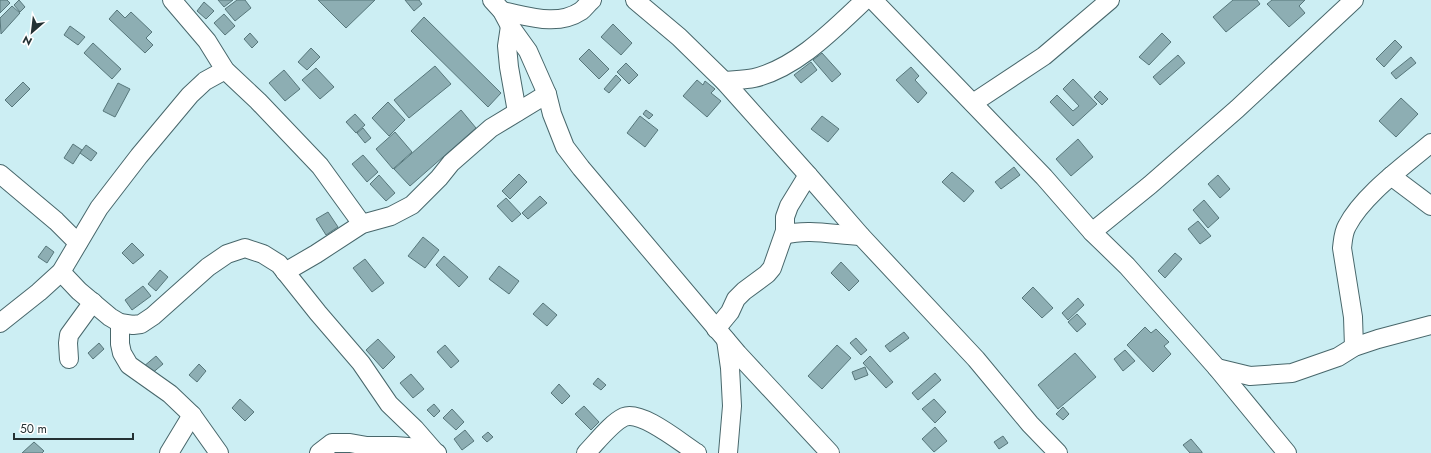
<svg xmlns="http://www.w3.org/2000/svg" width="1431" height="453" viewBox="0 0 1431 453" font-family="Jost,sans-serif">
	<rect width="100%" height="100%" fill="#cceef3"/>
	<g fill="#8daeb3" stroke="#57777b">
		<path d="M0,0H7L10,3L0,13Z"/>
		<path d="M19,0L25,7L20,12L14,5Z"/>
		<path d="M218,0H233L224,7Z"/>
		<path d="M237,0H245L251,8L235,21L225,9Z"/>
		<path d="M318,0H375L346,28Z"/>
		<path d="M405,0H419L422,4L414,11Z"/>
		<path d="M1233,0H1257L1260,4L1226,32L1213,17Z"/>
		<path d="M1272,0H1305L1299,6L1305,13L1289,27L1267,4Z"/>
		<path d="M204,2L214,11L206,19L197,11Z"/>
		<path d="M12,6L20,13L1,34L0,18Z"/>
		<path d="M117,10L125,18L131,12L152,32L146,38L153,45L145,53L109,19Z"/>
		<path d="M224,14L235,26L225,35L214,23Z"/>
		<path d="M424,17L501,93L488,107L411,31Z"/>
		<path d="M613,24L632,43L621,55L601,37Z"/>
		<path d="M70,26L85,37L78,45L64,35Z"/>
		<path d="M250,33L258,42L252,48L244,39Z"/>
		<path d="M1162,33L1171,42L1149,65L1139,57Z"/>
		<path d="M1395,40L1402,47L1384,67L1376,59Z"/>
		<path d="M93,43L121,69L112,79L84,53Z"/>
		<path d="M311,48L320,57L307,70L298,62Z"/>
		<path d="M589,49L609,69L599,79L579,59Z"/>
		<path d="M822,53L841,74L832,82L813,60Z"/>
		<path d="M1178,55L1185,63L1160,85L1153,77Z"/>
		<path d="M1411,57L1416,63L1396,79L1391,73Z"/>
		<path d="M811,62L817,70L801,83L794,75Z"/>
		<path d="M626,63L638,75L629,84L617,72Z"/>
		<path d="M435,66L451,84L409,118L394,100Z"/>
		<path d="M911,67L919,76L915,80L927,93L918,103L896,80Z"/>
		<path d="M316,68L334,87L320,99L302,80Z"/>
		<path d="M284,70L300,89L285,101L269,83Z"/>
		<path d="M616,75L621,80L609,93L604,89Z"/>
		<path d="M1073,79L1097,104L1073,126L1050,102L1057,95L1073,111L1079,106L1063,89Z"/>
		<path d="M697,80L703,85L705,81L715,89L711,93L721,101L707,117L683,96Z"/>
		<path d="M23,82L30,89L12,107L5,100Z"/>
		<path d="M118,83L130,89L115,117L103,111Z"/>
		<path d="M1100,91L1108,99L1102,105L1094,97Z"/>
		<path d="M1401,98L1418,114L1396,137L1379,121Z"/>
		<path d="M388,102L405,120L389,136L372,118Z"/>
		<path d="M461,110L476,128L410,186L394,169Z"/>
		<path d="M646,110L653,115L649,119L643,114Z"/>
		<path d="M355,114L365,125L356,133L346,122Z"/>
		<path d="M640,116L658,130L645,147L627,133Z"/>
		<path d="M822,116L839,129L828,142L811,129Z"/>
		<path d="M363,128L371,138L365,143L357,133Z"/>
		<path d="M395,132L412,152L393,169L376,149Z"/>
		<path d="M1078,139L1093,157L1071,176L1056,159Z"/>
		<path d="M73,144L82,150L73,164L64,158Z"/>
		<path d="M86,145L97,153L91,161L80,153Z"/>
		<path d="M363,155L378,172L367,182L352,164Z"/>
		<path d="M1014,167L1020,175L1001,189L995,182Z"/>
		<path d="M952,172L974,191L964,202L942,182Z"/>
		<path d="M519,174L527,182L510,199L502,191Z"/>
		<path d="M379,175L395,193L386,201L370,184Z"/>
		<path d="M1218,175L1230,189L1220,198L1208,184Z"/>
		<path d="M540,196L547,203L528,219L522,213Z"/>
		<path d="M506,198L521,214L512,222L497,206Z"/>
		<path d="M1204,200L1219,218L1208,228L1193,210Z"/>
		<path d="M328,212L338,227L326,235L316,219Z"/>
		<path d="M1198,221L1211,236L1200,244L1188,229Z"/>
		<path d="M423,237L439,250L425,268L408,256Z"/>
		<path d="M132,243L144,255L133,264L122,253Z"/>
		<path d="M46,246L54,252L47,263L38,257Z"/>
		<path d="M1175,253L1182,259L1165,278L1158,271Z"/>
		<path d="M444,256L468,277L459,287L436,265Z"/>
		<path d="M365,259L384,283L372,292L353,268Z"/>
		<path d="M841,262L859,281L849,291L831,273Z"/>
		<path d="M499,266L519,281L509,294L489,279Z"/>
		<path d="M160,270L168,277L156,291L148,284Z"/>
		<path d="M143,286L151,296L132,310L125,300Z"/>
		<path d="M1033,287L1053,308L1042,318L1022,298Z"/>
		<path d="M1078,298L1084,305L1068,320L1062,313Z"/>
		<path d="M543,303L557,315L547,326L533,314Z"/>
		<path d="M1077,314L1086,324L1077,332L1068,322Z"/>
		<path d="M1145,327L1151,333L1156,329L1169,342L1164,346L1171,354L1153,372L1127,345Z"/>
		<path d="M904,332L909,338L890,352L885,346Z"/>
		<path d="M856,338L867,350L861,355L850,343Z"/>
		<path d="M378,339L395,357L383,369L366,350Z"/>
		<path d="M99,343L104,349L93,359L88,353Z"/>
		<path d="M445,345L459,361L451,368L437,352Z"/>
		<path d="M837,345L851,358L822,389L808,376Z"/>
		<path d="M1125,350L1135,361L1123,371L1114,359Z"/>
		<path d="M1075,353L1096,377L1058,409L1038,385Z"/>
		<path d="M156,356L163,364L150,375L143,367Z"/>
		<path d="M870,356L893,382L886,388L863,363Z"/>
		<path d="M199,364L206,371L197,382L189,375Z"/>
		<path d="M865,367L868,375L855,380L852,372Z"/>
		<path d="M935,373L941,380L918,400L912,393Z"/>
		<path d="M411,374L424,389L413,398L400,383Z"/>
		<path d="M598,378L606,385L601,390L593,384Z"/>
		<path d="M559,384L570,396L562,404L551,393Z"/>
		<path d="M240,399L254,412L245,421L232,408Z"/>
		<path d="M934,399L946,412L935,423L922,409Z"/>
		<path d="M434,404L440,411L434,417L427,410Z"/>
		<path d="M584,406L599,422L591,430L575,414Z"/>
		<path d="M1063,407L1069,414L1063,420L1056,414Z"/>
		<path d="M452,409L464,422L456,430L443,418Z"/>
		<path d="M935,427L947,441L934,452L922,439Z"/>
		<path d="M465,430L474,441L462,450L454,439Z"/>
		<path d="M488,432L493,437L487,442L482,437Z"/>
		<path d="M1003,436L1008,443L999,449L994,442Z"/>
		<path d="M1191,439L1202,452V453H1190L1183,445Z"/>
		<path d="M34,442L44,451L42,453H22Z"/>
	</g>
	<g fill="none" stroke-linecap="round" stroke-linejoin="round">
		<g stroke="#48676b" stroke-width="20">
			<g id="minor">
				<path d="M172,0L207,41L225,70L258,101L320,166L362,224"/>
				<path d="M492,0L502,11L510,26L528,51L547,94L552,114L565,147L581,168L738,354L830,453"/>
				<path d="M635,0L679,37L724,81L808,175L861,236L976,359L1030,424L1058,453"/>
				<path d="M873,0L1044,177L1092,232L1127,266L1217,368L1287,453"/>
				<path d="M502,11C528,16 557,27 581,11C585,8 588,3 592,0"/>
				<path d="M510,26L507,46L509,67L517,112"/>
				<path d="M724,81C734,80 745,80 754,78C797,68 835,28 865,0"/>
				<path d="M973,103L1044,56L1110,0"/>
				<path d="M0,174L56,221L78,243"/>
				<path d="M1391,176L1431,206"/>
				<path d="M1092,232L1150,185L1237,109L1354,0"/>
				<path d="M784,235C808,228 835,235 861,236"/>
				<path d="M61,272L79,291L110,317L120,323L133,325L141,324L153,316L208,267L227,254L245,248L263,254L279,264L318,313L361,363L389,404L415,429L435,452"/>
				<path d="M285,272L316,254L362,224L391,216L412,205L439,178L451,163L491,128L547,94"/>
				<path d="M0,323L39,292L61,272L99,208L139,156L190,95L205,81L225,70"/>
				<path d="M120,323V344L122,353L129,365L170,394L192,415L219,453"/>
				<path d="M716,329L730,312L736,299L744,291L767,274L772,268L785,231V217L789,206L808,175"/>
				<path d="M726,340L730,368L732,406L728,453"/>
				<path d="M1354,347L1353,317L1342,248C1343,241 1343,233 1347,226C1363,195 1404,166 1431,143"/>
				<path d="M69,359L68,343L69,335L93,302"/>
				<path d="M1217,368L1250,376L1292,373L1338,357L1354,347L1378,339L1431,325"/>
				<path d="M169,453L192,415"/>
				<path d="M319,453L332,443H350L367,446H395L421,448L437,453"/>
				<path d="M586,453C596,443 611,423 624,417C642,410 681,443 697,453"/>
			</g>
		</g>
		<use href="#minor" stroke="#fff" stroke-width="18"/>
	</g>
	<g transform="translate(32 32) rotate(208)" stroke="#ffffff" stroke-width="3" paint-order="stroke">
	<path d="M0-3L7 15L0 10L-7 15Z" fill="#243133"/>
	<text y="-6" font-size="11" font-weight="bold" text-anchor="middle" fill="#243133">N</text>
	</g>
	<path d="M14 433v6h119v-6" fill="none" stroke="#243133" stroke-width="2"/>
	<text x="20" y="433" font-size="12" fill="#243133" stroke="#ffffff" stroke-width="3" paint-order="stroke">50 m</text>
</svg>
